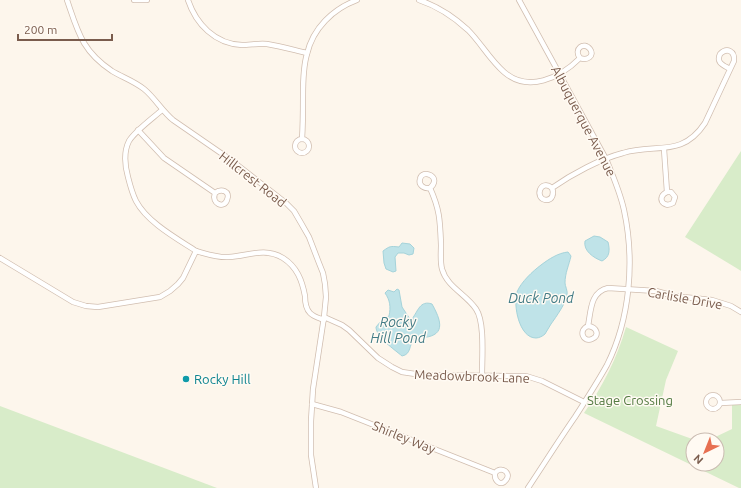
<svg xmlns="http://www.w3.org/2000/svg" width="741" height="488" viewBox="0 0 741 488" font-family="Ubuntu,sans-serif">
	<rect width="100%" height="100%" fill="#fdf6ec"/>
	<g fill="#d8ecc9">
		<path d="M741,151V271L738,269L685,237Z"/>
		<path d="M626,327L678,351L666,380L656,426L695,440H693V464H717V440H709L732,429V405H741V488H739L584,413C603,386 617,358 626,327Z"/>
		<path d="M0,406L217,488H0Z"/>
	</g>
	<g fill="#bfe3e8" stroke="#a5d3da">
		<path d="M594,236L600,237L608,242C610,250 610,257 602,261C594,258 583,251 585,241Z"/>
		<path d="M402,243L410,244L414,248L413,254L409,255L404,253H398L395,257L396,271L393,272L386,269L384,263L383,251C390,246 390,246 399,247Z"/>
		<path d="M568,252L571,256C569,265 565,273 565,283C565,286 568,291 567,295C566,303 556,317 551,324C549,327 547,331 545,334C543,336 539,338 536,338C519,338 513,305 517,292C521,282 533,271 541,265C549,259 558,253 568,252Z"/>
		<path d="M397,289L399,290L402,307L410,319H412C418,311 420,300 432,304C445,327 443,338 415,338C408,345 412,354 402,356C395,350 376,337 376,327L381,321L389,316C391,307 390,300 385,293L388,290L394,292Z"/>
	</g>
	<g fill="none" stroke-linecap="round" stroke-linejoin="round">
		<g stroke="#d1beb0" stroke-width="6">
			<g id="minor">
				<path d="M67,0C78,32 82,51 112,71C122,77 134,81 144,89C155,98 162,111 173,120L231,160L286,203L294,211L301,223L309,237L319,263L323,273L325,284L326,297L324,317L313,389L311,421V455L316,488"/>
				<path d="M134,0H147"/>
				<path d="M188,0C196,24 215,44 242,45C250,45 259,43 267,44C280,46 294,50 307,53"/>
				<path d="M419,0C437,6 454,17 468,30C481,43 490,60 504,72C528,93 560,78 580,58C587,61 595,56 590,49C584,41 573,49 580,58"/>
				<path d="M519,0L606,159C613,176 620,192 624,210C635,261 630,319 607,365C597,383 586,400 575,417C559,440 544,464 528,488"/>
				<path d="M162,110C153,118 135,131 129,141C123,153 125,166 128,177C130,185 132,193 136,201C147,222 176,238 196,251C207,254 218,258 229,257C248,256 264,247 283,258C297,267 302,280 305,296C305,302 306,309 310,313C314,317 319,318 324,320"/>
				<path d="M138,130L164,158L215,193C211,204 224,209 227,200C231,191 221,188 215,193"/>
				<path d="M302,139C303,125 303,111 303,96C303,82 303,67 307,54C313,28 333,9 357,0"/>
				<circle cx="302" cy="146" r="7"/>
				<path d="M664,149L667,192C656,197 663,209 673,203L675,197L671,192H667"/>
				<path d="M430,188C425,189 418,186 420,179C422,168 443,177 430,188C440,210 440,221 441,245C441,253 440,261 442,269C447,287 466,294 476,309C485,322 482,358 482,375"/>
				<path d="M552,188C554,193 553,200 546,200C534,199 540,178 552,188C572,174 600,159 623,153C656,143 682,158 705,123L734,61C735,51 727,47 720,54C716,63 723,65 730,69"/>
				<path d="M0,258L73,302L86,306L98,307L160,297L170,291L178,284L183,278L196,251"/>
				<path d="M324,317L342,325L349,330L378,358L392,367L402,372L422,375L515,376H526L542,381L584,402"/>
				<path d="M588,326C597,327 600,336 592,339C583,343 578,330 588,326C591,311 590,292 608,288L656,291L674,296L712,300L731,306L741,312"/>
				<circle cx="713" cy="402" r="7"/>
				<path d="M721,403L741,402"/>
				<path d="M312,404L341,412L495,473C494,481 501,487 506,480C512,473 501,465 495,473"/>
			</g>
		</g>
		<use href="#minor" stroke="#fff" stroke-width="4.5"/>
	</g>
	<circle fill="#0f9aa8" stroke="#fffaf3" stroke-width="1.5" cx="186" cy="379" r="4"/>
	<g text-anchor="middle" dominant-baseline="central" stroke-width="3" stroke-linejoin="round" paint-order="stroke">
		<g font-size="13" fill="#7a5c4d" stroke="#fffaf3">
			<text transform="translate(584 121) rotate(62)">Albuquerque Avenue</text>
			<text transform="translate(253 179) rotate(38)">Hillcrest Road</text>
			<text transform="translate(685 298) rotate(10)">Carlisle Drive</text>
			<text transform="translate(472 376) rotate(2)">Meadowbrook Lane</text>
			<text transform="translate(404 437) rotate(22)">Shirley Way</text>
		</g>
		<g font-size="13" fill="#0d838f" stroke="#fffaf3" text-anchor="start">
			<text x="194" y="379">Rocky Hill</text>
		</g>
		<g font-size="13" fill="#537a41" stroke="#fffaf3">
			<text x="630" y="400">Stage Crossing</text>
		</g>
		<g font-size="14" font-style="italic" fill="#437c86" stroke="#fffaf3">
			<text x="541" y="298">Duck Pond</text>
			<text x="398" y="322">Rocky<tspan x="398" dy="16">Hill Pond</tspan></text>
		</g>
	</g>
	<g transform="translate(705 452) rotate(223)"><circle r="19" fill="#fffaf3" stroke="#cabbb1"/>
	<path d="M0-3L7 15L0 10L-7 15Z" fill="#e76f51"/>
	<text y="-6" font-size="11" font-weight="bold" text-anchor="middle" fill="#7a5c4d">N</text>
	</g>
	<path d="M18 34v6h94v-6" fill="none" stroke="#7a5c4d" stroke-width="2"/>
	<text x="24" y="34" font-size="12" fill="#7a5c4d" stroke="#fffaf3" stroke-width="3" paint-order="stroke">200 m</text>
</svg>
